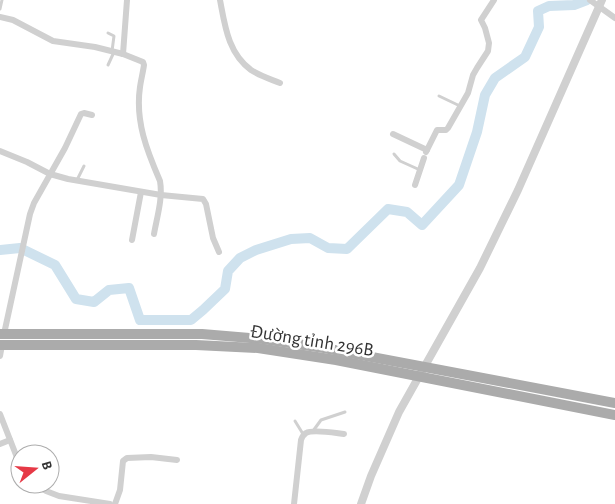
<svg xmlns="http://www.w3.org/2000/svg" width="615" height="504" viewBox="0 0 615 504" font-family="'Alegreya Sans',sans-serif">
	<rect width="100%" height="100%" fill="#fff"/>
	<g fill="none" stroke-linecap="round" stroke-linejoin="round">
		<path stroke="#cfe2ee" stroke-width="10" d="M0,250L20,248L55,265L76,299L94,302L109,290L129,288L140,320H191L203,310L225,289L228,271L240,258L256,250L291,239L310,238L328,248L347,249L388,209L407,212L422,225L459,185L477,132L485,95L495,78L525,57L539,27L538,11L549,6L574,5L587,0"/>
		<g stroke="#d0d0d0" stroke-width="3">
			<path d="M0,9L2,0"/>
			<path d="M108,33L114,36L112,51"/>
			<path d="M108,65L114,52"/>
			<path d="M439,96L460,106"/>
			<path d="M394,154L400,161L420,170"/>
			<path d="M77,180L84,166"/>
			<path d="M295,421L303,434"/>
			<path d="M313,431L321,420L345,412"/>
		</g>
		<g stroke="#d0d0d0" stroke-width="6">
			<path d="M220,0C225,26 228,53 251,70C260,76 270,79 280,83"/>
			<path d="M590,0L615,18"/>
			<path d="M0,17L13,20L53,41L95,47L123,54L143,62L144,65C143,72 141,80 140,87C135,121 147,151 160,181C163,198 157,217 154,234"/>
			<path d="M123,54L127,0"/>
			<path d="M393,134L427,150"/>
			<path d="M0,151L27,162L50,174L68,179L161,195L203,199L206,204L213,238L219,252"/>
			<path d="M426,152L437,130H446L448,128L468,93L473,75L477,68L488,51L489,43L485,28L481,20L494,0"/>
			<path d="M415,185L424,158"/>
			<path d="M132,240L141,192"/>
			<path d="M4,334L30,214L34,203L65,148L81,114L84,113L92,115"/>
			<path d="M0,356L2,345"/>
			<path d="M0,414L16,455L20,470"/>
			<path d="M0,444L10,440"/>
			<path d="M34,484L46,491L59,496L110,504"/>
			<path d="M115,504L120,490L123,461L127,458L151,457L177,460"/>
			<path d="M294,504L301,440C302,437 303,435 306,433C313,429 335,433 344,434"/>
		</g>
		<path stroke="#d0d0d0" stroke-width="8" d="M361,504L371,476L399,412L480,268L518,190L602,0"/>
		<g stroke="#ababab" stroke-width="10">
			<path d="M0,334H202L263,339L324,348L615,403"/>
			<path d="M0,345H196L258,348L336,360L615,415"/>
		</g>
	</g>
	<g text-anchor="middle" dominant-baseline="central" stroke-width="5" stroke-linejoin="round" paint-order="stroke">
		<g font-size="19" fill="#333" stroke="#fff">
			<text transform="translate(312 341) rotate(9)">Đường tỉnh 296B</text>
		</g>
	</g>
	<g transform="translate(35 469) rotate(73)"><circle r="24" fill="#ffffff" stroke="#adadad"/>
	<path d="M0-4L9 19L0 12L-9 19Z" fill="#e63946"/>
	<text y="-8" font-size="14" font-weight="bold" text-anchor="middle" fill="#333333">B</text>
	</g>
</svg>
